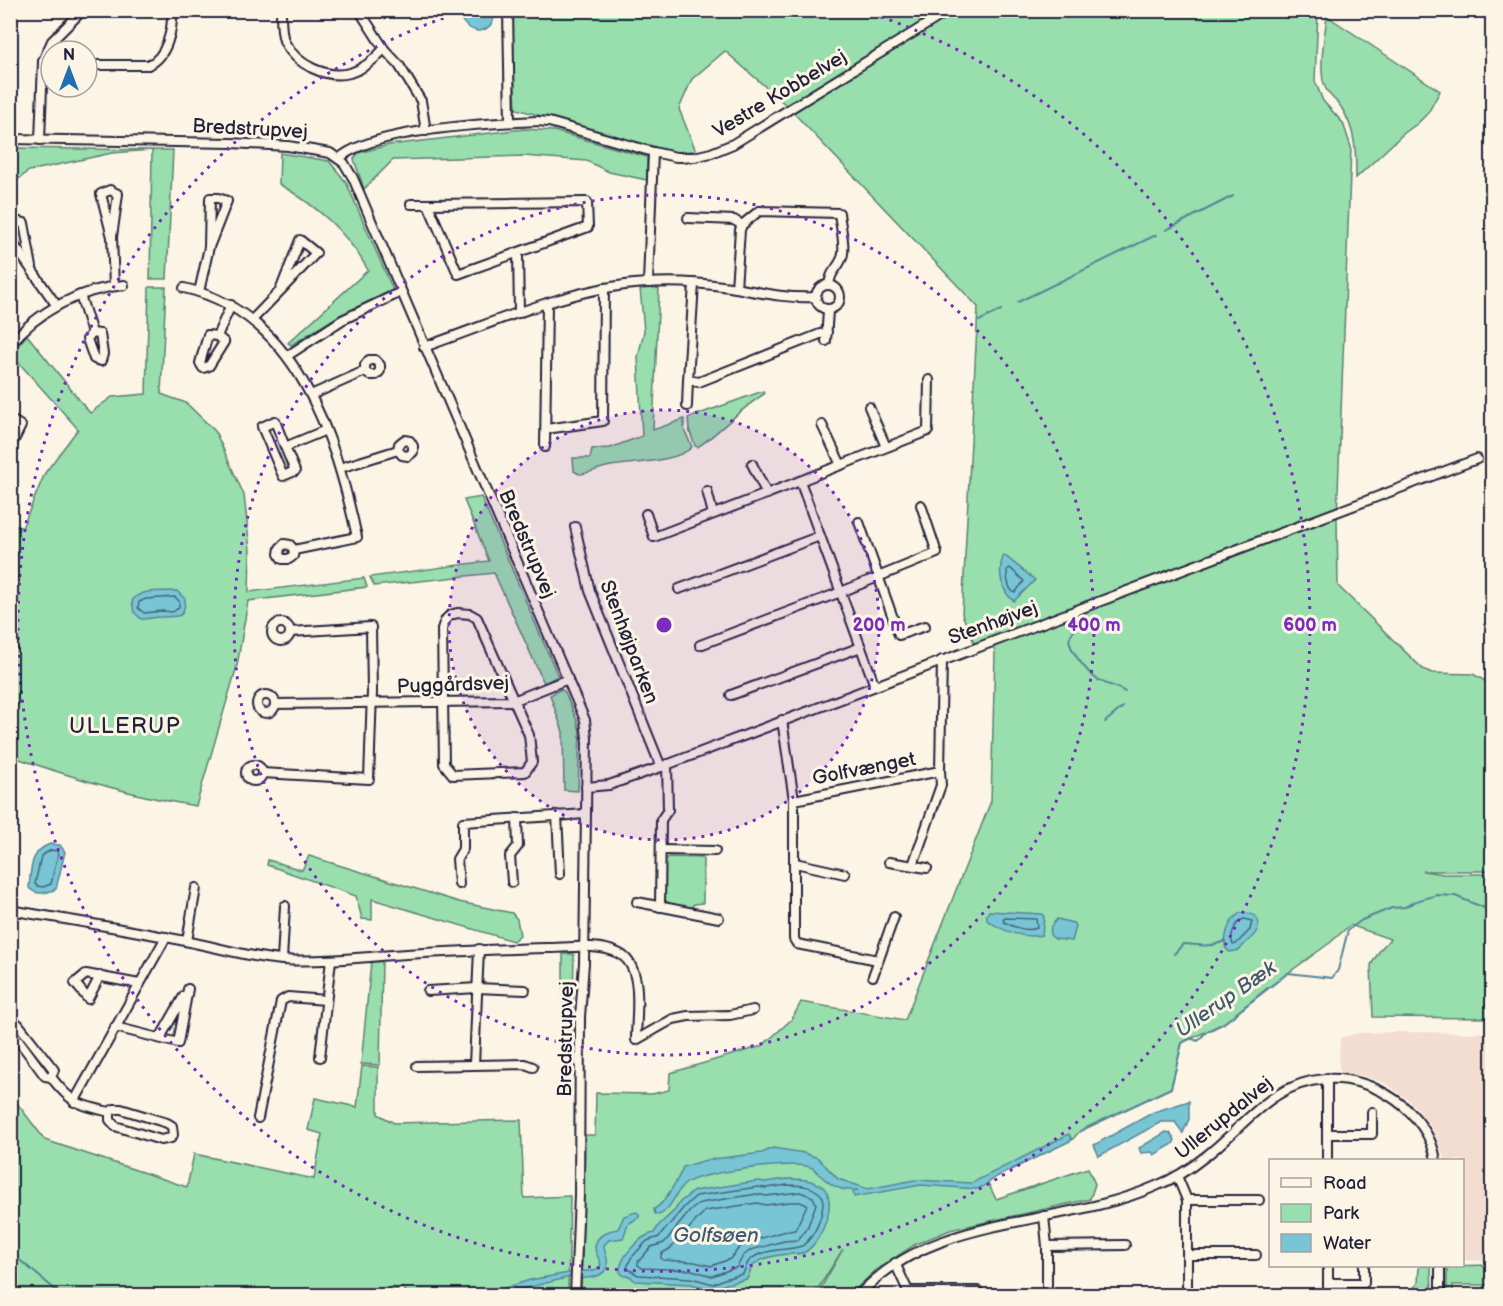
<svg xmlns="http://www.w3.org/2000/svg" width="1503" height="1306" viewBox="0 0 1503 1306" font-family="'Balsamiq Sans',sans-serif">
	<rect width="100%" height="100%" fill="#fcf5e5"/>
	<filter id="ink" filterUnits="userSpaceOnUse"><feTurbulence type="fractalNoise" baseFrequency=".0167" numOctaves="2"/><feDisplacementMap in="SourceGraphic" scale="12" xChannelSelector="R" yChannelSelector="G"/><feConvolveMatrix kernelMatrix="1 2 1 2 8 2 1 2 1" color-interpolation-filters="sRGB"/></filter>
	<g filter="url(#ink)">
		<path fill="#f3dcd0" d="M1398,1032L1492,1033V1261L1463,1260L1462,1160H1445L1432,1128L1416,1107L1405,1097L1385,1083L1373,1079L1360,1075L1341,1074L1339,1065L1340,1038L1359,1033Z"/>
		<g fill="#98dfad" stroke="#5d8074" stroke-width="1.5">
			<path d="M511,11H1318L1315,81L1323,101L1343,123L1351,147L1337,518L1338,586L1423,669L1432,673L1473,674L1492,685V871H1423L1443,874H1492V1018L1373,1017L1371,965L1380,950L1390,939L1350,925L1331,942L1266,989L1224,1023L1182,1043L1171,1088L1080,1131L1072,1140L996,1177L988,1183L996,1199L1088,1168L1095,1184L1090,1199L950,1230L916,1244L877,1269L849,1295H817L843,1249L814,1295H581L585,1135H595L596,1093L652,1094L669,1090L670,1073L762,1046L792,1019L801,1002L905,1020L991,801L995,652L991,640L975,645L962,614L978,307L787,106L725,51L692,79L679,109L696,151L674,152L516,109Z"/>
			<path d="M1327,16L1440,91L1428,113L1418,123L1403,134L1356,178C1356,152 1356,130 1341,107C1337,101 1329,96 1326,89C1317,73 1325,35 1327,16Z"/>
			<path d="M524,129L554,131L647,157V180L609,172L587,161L524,156L393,160L364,189L354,159L358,153L389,145Z"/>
			<path d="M11,148L152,150H173L167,279H150L152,150L112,153L29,171L11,185Z"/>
			<path d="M280,153L329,161L346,182L393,290L337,317L291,345L288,343L368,270C347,232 317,206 279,184Z"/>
			<path d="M149,287H166L161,394L186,403L215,431L244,495L250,550L249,592L364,578L367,587L248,601L237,666L196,806C133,796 70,777 11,756L10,580L17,551L11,548V523L22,528L45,473L78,429L11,354L27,335L90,413L112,397L146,394Z"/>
			<path d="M640,288H659L653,430L684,419V429L692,447C677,463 628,462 606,467C597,469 588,474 579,474L574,471L573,458H590L592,449L610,448L642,436L638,357L644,331Z"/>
			<path d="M763,391L764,394C740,409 721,431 698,447L695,446L689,429L688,418Z"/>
			<path d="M481,497L558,676L544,683L494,573L374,586L370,577L489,561L464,500Z"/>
			<path d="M561,689L565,692L577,721L580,731L578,791L564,790L563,732L550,695Z"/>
			<path d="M309,856L459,902L512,913L517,919L520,935L513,941L372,899V920L362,919L356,896L267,865L268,860L302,870Z"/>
			<path d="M669,857L703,858V903L694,904L691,908L670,904L665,900V860Z"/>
			<path d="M563,954H574L572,1060L568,1063H563Z"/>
			<path d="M382,961L380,1065L361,1064L371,962Z"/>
			<path d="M362,1066L378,1067V1114L394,1123L521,1120L524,1198L570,1196L568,1295L430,1296L408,1293L402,1288L383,1293L382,1296L11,1295L10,1094L45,1140L187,1187L194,1154L314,1179L322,1134L308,1130L315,1098L357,1107Z"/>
			<path d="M1492,1265V1285H1453V1295H1447V1266Z"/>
			<path d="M1419,1266H1431L1432,1295H1402H1406V1291L1412,1290L1418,1283Z"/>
		</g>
		<g fill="#78c6d5" stroke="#568497" stroke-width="1.5">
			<path d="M455,11H495C495,26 482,37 468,27C462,23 459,16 455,11Z"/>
			<path d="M1004,555L1035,580L1014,601C1001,592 997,570 1004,555Z"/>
			<path d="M177,591L185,599C184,621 179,615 162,617C155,617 148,619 141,619L134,612L132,601C140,588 163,592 177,591Z"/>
			<path d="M50,844L60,845L65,852L56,889C46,893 37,896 29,888C31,869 30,851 50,844Z"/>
			<path d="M989,911L1042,914L1044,917L1042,935C1024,939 1002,931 987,920V915Z"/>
			<path d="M1240,913C1252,912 1264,918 1256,932C1253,938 1244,943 1240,950L1229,952L1225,947C1225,934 1228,921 1240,913Z"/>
			<path d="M1057,919L1073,923L1076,926L1072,941L1055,939L1050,935L1051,926Z"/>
			<path d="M1189,1101V1119L1183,1133L1175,1122H1161L1099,1156L1094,1145L1154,1112Z"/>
			<path d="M1166,1132L1170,1133L1175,1140L1173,1144L1154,1155L1152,1152L1141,1153L1139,1148Z"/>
			<path d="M1069,1134L1072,1140L996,1177L984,1186L977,1189L921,1185L854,1197L853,1191L858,1190C841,1191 833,1187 821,1176C816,1171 814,1167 806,1166C787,1162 700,1172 685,1184C675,1192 672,1209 659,1215L655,1214L654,1209C663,1206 680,1176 683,1167L706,1160L762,1153L773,1148L804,1153L818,1158L838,1179L868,1189L915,1180L972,1183Z"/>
			<path d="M787,1179C799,1179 813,1179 823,1187C839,1201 821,1243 805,1252C799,1255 793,1253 787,1254C778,1255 763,1258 756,1263C750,1267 750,1274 747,1279L726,1284L714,1290L691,1284L635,1281L630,1276H624L620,1272C619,1258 640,1235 654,1233L659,1225L675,1210L680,1202L694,1191L758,1181L765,1182Z"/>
			<path d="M636,1212L639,1214V1217L628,1224L623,1238L609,1240L604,1245C604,1251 606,1254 607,1259C612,1279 581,1280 570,1277L498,1295L478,1296L530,1280L580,1271H595L601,1265C600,1259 594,1252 595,1246C597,1235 609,1230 618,1229L624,1216Z"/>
		</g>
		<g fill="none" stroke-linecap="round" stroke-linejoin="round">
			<g stroke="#446479" stroke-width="1.5">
				<path d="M1010,568L1024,581L1015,593C1008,590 1007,577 1007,570Z"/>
				<path d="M175,597L179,601V607L173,612L163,611L144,613L138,608L139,602L146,599Z"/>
				<path d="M51,850L57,851L58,854L51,884L43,887L37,886L35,884L41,856Z"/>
				<path d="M1006,918L1036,919L1037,928C1027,932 1013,927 1004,922L1003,919Z"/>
				<path d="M1244,919L1252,921L1250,930L1236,944L1233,945C1229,936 1235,922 1244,919Z"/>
				<path d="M788,1185C802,1185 815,1186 823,1197C824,1214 816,1236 802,1246C787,1251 762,1248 749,1261C746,1265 745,1270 743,1274L724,1279L713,1284L691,1278L638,1275L627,1268L631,1258L647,1241L659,1237L685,1206L696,1196L758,1187L766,1188Z"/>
				<path d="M800,1192L813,1197L816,1204L808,1226L798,1240L784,1241L751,1250L743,1256L737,1267L712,1276L692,1270L642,1268L638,1265V1262L651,1247L664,1243L690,1211L700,1203L757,1194L766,1196Z"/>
				<path d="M789,1202H800L807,1205L795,1230L782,1232L748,1242L739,1248L730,1259L711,1266L695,1262L663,1260L661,1258V1254L671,1248L705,1211L757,1203L766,1205Z"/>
			</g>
			<g stroke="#568497" stroke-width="2">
				<path d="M1166,230L1233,196"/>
				<path d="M1018,302L1156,235"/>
				<path d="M979,321L1001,310"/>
				<path d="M1093,620C1085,624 1073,628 1070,637C1066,648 1089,674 1098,680C1107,685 1117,686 1125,692"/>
				<path d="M1105,722L1123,707"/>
				<path d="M1174,954L1183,944C1201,945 1208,948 1225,941"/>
				<path d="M1080,1131L1171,1088L1182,1043L1190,1038L1198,1041L1206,1032L1224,1023L1288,973L1332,978L1338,970L1348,930L1362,920L1392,908L1405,907L1416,901L1437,895L1455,896L1492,911"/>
				<path d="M10,1252L63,1296"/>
			</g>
			<g stroke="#22223b" stroke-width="12">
				<g id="minor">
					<path d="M281,10C281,20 281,35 285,43C297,65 326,79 350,73C364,69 375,59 384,49"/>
					<path d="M359,10L384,49L399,65L421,101L426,131"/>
					<path d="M508,10L510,122"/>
					<path d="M87,65H148C167,58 173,29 172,10"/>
					<path d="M10,139L231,143L288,146L330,153L344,163L353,178L585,720L587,738L584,963L580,1017L579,1195L575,1296"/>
					<path d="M40,140L43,61L52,41L83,10"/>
					<path d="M340,158C372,129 491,123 537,121L549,122L653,152L676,157H694L711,153L733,144L950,10"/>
					<path d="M411,204H428L587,202L588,227L458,274L428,204"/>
					<path d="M688,218L734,220L742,225"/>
					<path d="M10,228L19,222L24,223L32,267"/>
					<path d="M112,237L101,194L110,190L118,194L112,237L114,286"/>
					<path d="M10,239L57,306"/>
					<path d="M518,253L519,313"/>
					<path d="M648,283L653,152"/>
					<path d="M694,283L688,380L699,382L820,334L827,333"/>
					<circle cx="828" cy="297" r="12"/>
					<path d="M184,288C298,314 335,437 357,537L294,550L290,545L284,544L280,548L279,554L282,559H289L293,556L294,550"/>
					<path d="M736,288L740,230L742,225L759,211L839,213C840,224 847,250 841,260C836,271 831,270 829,285"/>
					<path d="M199,292L209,247L210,198H218L227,201L209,247"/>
					<path d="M80,295L92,333L87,339L94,359L101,361L103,354L100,334L92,333"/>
					<path d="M253,319L280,291L300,240L316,253L280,291"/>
					<path d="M217,336L224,342L209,366L203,368L200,363L208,335L217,336L231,305"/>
					<path d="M826,341L828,310"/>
					<path d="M10,345C37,311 81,289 124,285"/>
					<path d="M424,347C497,322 570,287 647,283C674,281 703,283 730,287C758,292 786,299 816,297"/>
					<path d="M287,356L342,320L401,292"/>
					<path d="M311,395L365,371V365L369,360H375L380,365V371L376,375H369L365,371"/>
					<path d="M687,406L688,380"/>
					<path d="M869,407L886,447"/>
					<path d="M10,423L13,421L21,426L10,448"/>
					<path d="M822,425L841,465"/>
					<path d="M546,429L603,421L604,288"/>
					<path d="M285,447L275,421L262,427L283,476L295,471L285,447L326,430"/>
					<path d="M545,447L547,303"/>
					<path d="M752,464L767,494"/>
					<path d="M340,468L398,450L399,444L404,440L410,441L413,446V452L408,456L402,455L398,450"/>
					<path d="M800,481L928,431L929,380"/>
					<path d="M707,491L713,514"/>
					<path d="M646,514L654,537L800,481L875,686"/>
					<path d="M859,522L899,635L925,626"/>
					<path d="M575,527L590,591L661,767"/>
					<path d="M679,589L820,536"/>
					<path d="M458,613L470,614L477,618L529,735L532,762L525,772L453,775L444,764L442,629C445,619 447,615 458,613Z"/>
					<circle cx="281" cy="632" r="9"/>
					<path d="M700,645L841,592L937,553L921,505"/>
					<path d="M731,695L861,647"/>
					<circle cx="266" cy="704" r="9"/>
					<path d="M275,704L513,701L568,679"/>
					<path d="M782,720L794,800V939L797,944L878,960"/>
					<circle cx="254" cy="773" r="8"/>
					<path d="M262,773L369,779L372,692L371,627L290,632"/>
					<path d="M586,787L609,785L661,767L1477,459"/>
					<path d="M794,800L940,771L942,660"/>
					<path d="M557,815L560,874"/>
					<path d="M661,850L715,851"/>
					<path d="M889,862L927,868"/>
					<path d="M795,863L845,874"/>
					<path d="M913,865L941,785L940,771"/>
					<path d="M512,882L510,856L518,846L517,818"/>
					<path d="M459,884L457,859L463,849V822L586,814"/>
					<path d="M637,902L719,918"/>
					<path d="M660,907L661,820L668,810L667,764"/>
					<path d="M10,910C69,920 127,929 185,941C217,947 250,958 283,960C319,962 356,958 392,955C443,952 494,949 546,948C568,948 597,943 618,953C645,965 636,1015 636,1040L673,1019L688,1016L730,1015L753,1010"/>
					<path d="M187,941L196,888"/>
					<path d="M282,960L285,906"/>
					<path d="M100,976L88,999L75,983L86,974L139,984"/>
					<path d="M873,976L894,917"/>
					<path d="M428,991L477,988L525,990"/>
					<path d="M115,1027L178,1043L188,989"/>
					<path d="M160,1038L184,996"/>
					<path d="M320,1057L331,960"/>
					<path d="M474,1065L479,949"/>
					<path d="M417,1066L525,1064L533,1067"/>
					<path d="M51,1077L45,1076L11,1030L12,1025L18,1024L54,1070L51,1077C71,1103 78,1105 110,1112L114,1109H121L167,1123L172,1126L173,1135L171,1138L161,1140L115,1126L110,1120V1112"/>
					<path d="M1327,1078V1160"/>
					<path d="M74,1102L166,937"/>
					<path d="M258,1118L281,1001L288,997L326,1000"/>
					<path d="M1327,1134H1372V1112"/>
					<path d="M1177,1176L1187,1200V1296"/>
					<path d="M1187,1200H1259"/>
					<path d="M1044,1216L1047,1246V1296"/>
					<path d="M1047,1246L1125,1245"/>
					<path d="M1187,1255H1256"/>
					<path d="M895,1263L908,1291H978"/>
					<path d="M1328,1266V1287"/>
					<path d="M1440,1266V1296"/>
					<path d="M1328,1283H1364V1266"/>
					<path d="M858,1296C935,1211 1059,1229 1156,1186C1174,1179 1191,1168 1206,1156C1246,1125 1271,1083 1325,1079C1373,1075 1428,1112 1436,1160"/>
				</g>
			</g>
			<use href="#minor" stroke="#fcf5e5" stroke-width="8"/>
		</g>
	</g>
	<circle cx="664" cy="625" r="215" fill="#7b2cbf" fill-opacity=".12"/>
	<g fill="none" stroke="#7b2cbf" stroke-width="3" stroke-dasharray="3 6">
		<circle cx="664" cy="625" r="215"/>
		<circle cx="664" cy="625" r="430"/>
		<path d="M864 11A646 646 0 1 1 464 11"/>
	</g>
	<g text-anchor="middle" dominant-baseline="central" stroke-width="6" stroke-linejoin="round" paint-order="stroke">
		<g font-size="20" fill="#22223b" stroke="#fcf5e5">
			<text transform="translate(780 94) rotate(-31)">Vestre Kobbelvej</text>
			<text transform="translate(250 129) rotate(3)">Bredstrupvej</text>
			<text transform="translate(527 544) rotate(67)">Bredstrupvej</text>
			<text transform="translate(993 623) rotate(-20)">Stenhøjvej</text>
			<text transform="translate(629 642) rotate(69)">Stenhøjparken</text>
			<text transform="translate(453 685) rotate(-2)">Puggårdsvej</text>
			<text transform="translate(864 769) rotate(-11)">Golfvænget</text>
			<text transform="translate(566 1039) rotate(-89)">Bredstrupvej</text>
			<text transform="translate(1224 1118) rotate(-39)">Ullerupdalvej</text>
		</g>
		<g font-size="21" font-style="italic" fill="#405b71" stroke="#fcf5e5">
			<text transform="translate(1226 999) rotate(-35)">Ullerup Bæk</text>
			<text x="716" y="1235">Golfsøen</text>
		</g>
		<g font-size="22" letter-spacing="1.5" fill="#22223b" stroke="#fcf5e5">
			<text x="125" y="726">ULLERUP</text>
		</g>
	</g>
	<circle cx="664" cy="625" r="9" fill="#7b2cbf" stroke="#fcf5e5" stroke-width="3"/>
	<g font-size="18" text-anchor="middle" font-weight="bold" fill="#7b2cbf" stroke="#fcf5e5" stroke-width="6" stroke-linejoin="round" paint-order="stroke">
		<text x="879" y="631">200 m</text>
		<text x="1094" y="631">400 m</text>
		<text x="1310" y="631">600 m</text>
	</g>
	<rect width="1503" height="1306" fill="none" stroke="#fcf5e5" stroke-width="36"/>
	<rect x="18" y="18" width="1467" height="1270" fill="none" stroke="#22223b" stroke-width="2" filter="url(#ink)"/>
	<rect x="1269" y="1159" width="195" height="108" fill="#fcf5e5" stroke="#a5a1a1" stroke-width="1.5"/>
	<rect x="1281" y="1178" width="30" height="9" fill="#fcf5e5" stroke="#a5a1a1" stroke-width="1.5"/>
	<text x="1323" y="1189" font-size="18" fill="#22223b">Road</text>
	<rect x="1281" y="1204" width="30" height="18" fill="#98dfad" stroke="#a5a1a1" stroke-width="1.5"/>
	<text x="1323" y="1219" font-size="18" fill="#22223b">Park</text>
	<rect x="1281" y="1234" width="30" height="18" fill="#78c6d5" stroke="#a5a1a1" stroke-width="1.5"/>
	<text x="1323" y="1249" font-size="18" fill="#22223b">Water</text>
	<g transform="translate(69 69)"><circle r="28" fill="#fcf5e5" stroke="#a5a1a1" stroke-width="1.5"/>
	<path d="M0-4.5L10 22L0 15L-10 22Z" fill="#1f6fb2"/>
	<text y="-9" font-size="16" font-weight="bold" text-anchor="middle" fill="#22223b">N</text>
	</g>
</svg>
